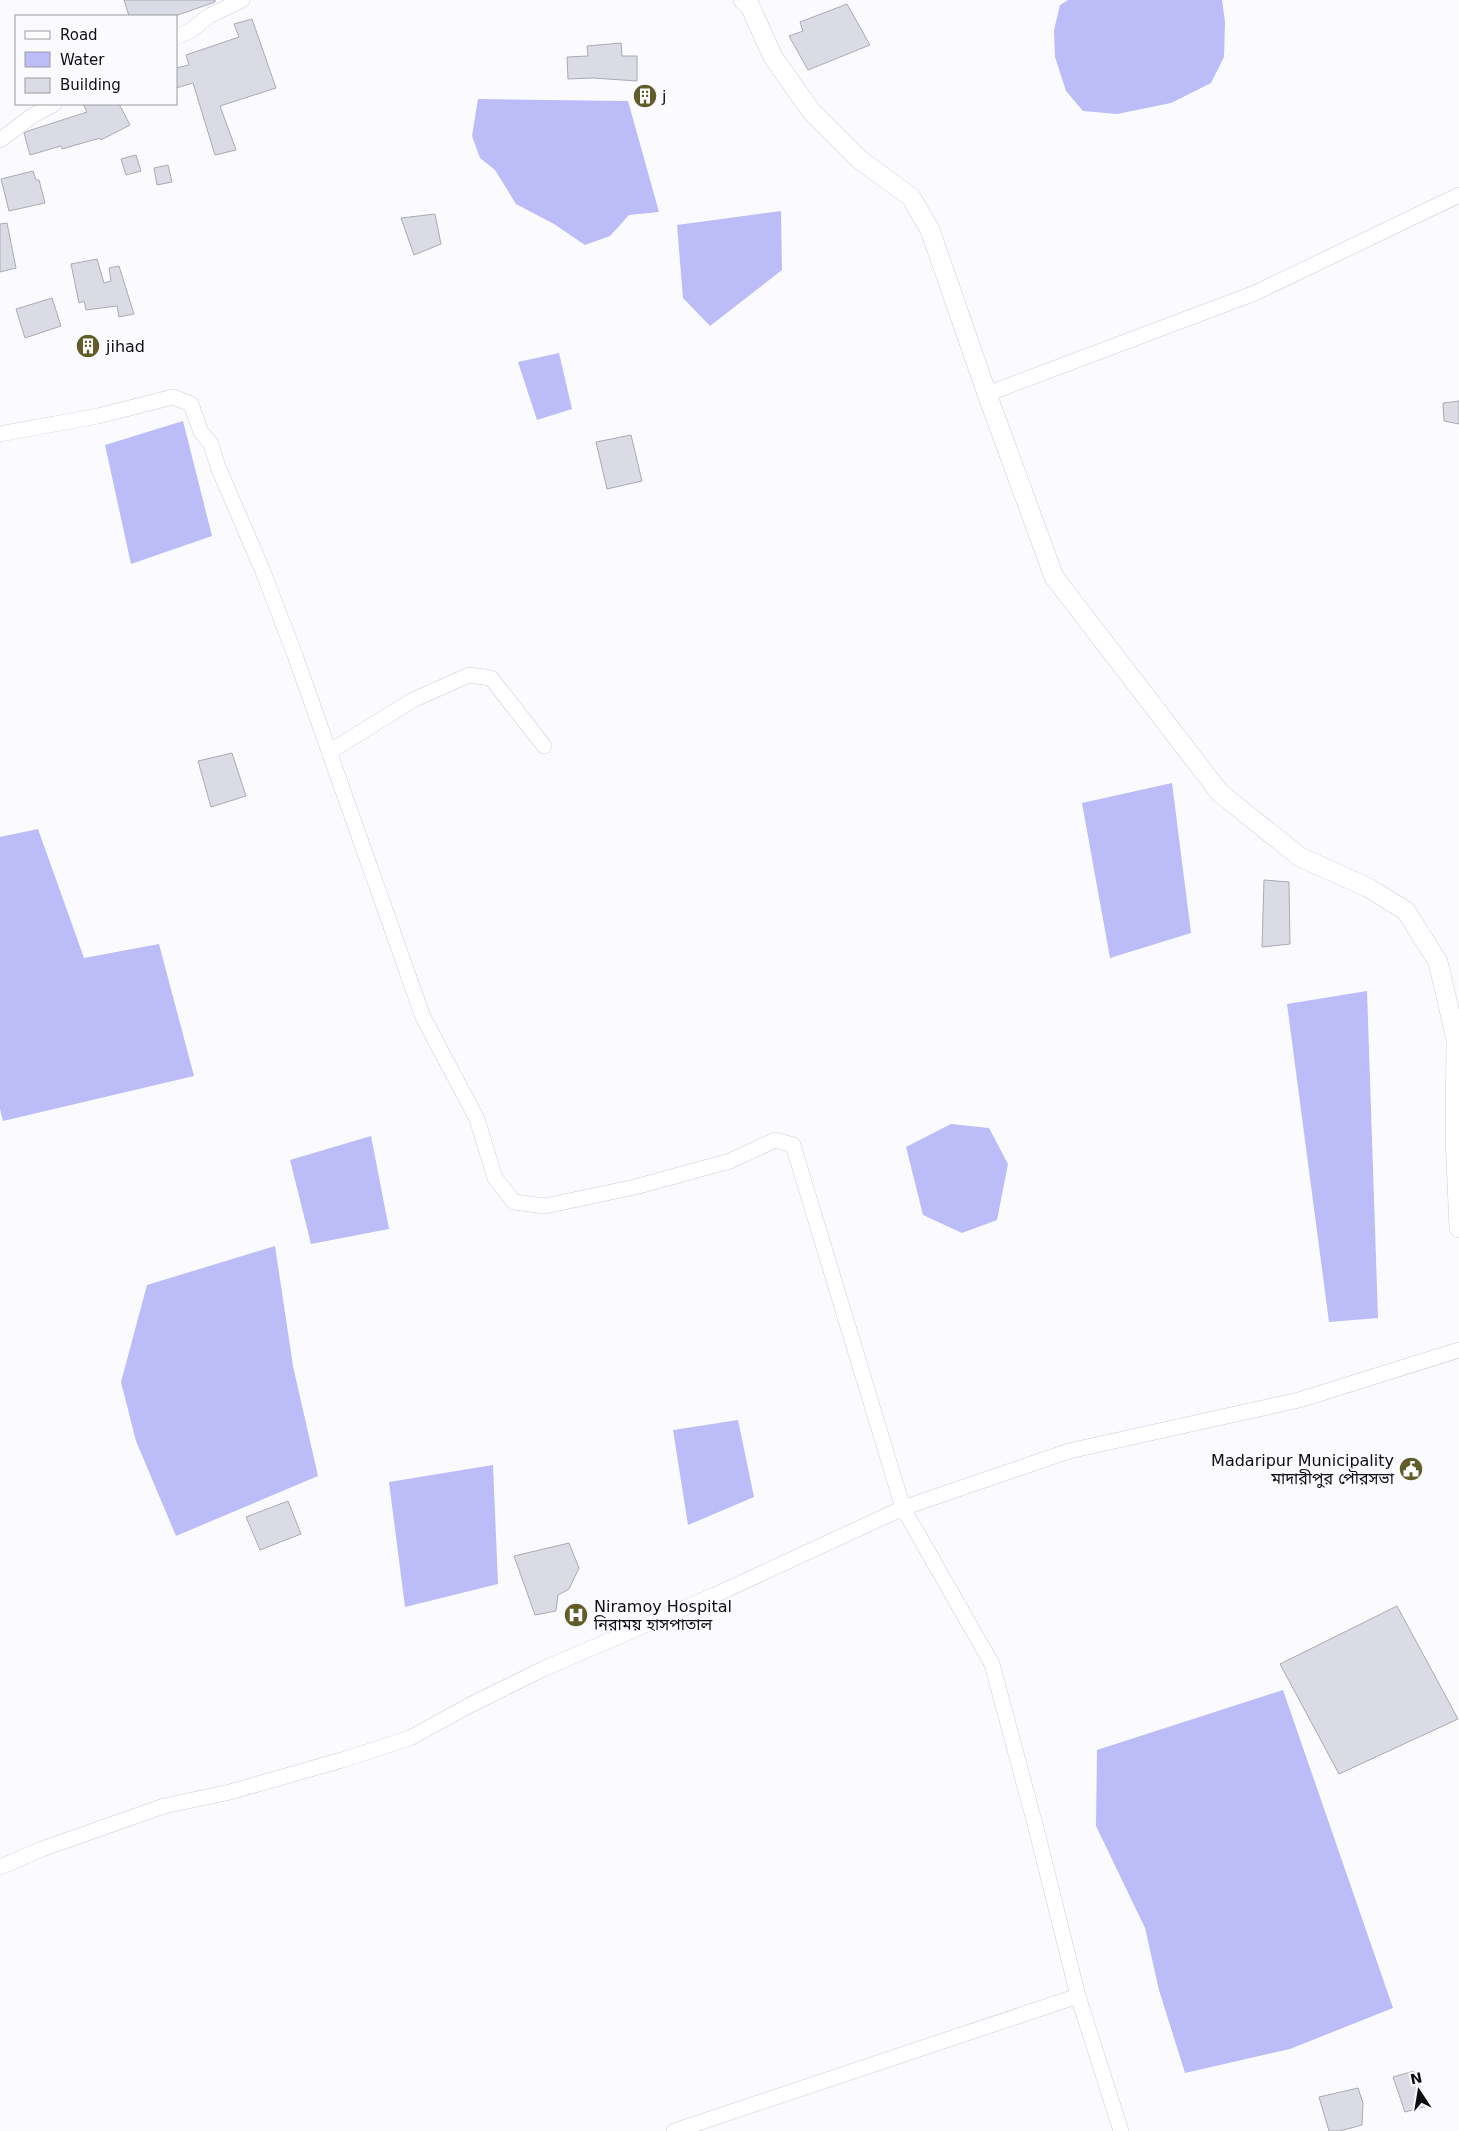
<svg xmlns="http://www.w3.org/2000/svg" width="1459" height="2131" viewBox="0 0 1459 2131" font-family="'DejaVu Sans','Noto Sans Bengali',sans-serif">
	<rect width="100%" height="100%" fill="#fbfbff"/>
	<g fill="#bcbcf9">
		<path d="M1068,0H1222L1225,22L1224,57L1211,83L1171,103L1117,114L1083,111L1066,91L1055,57L1054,30L1060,5Z"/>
		<path d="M478,99L628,101L659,212L629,215L610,236L585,245L554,224L516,204L495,170L480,158L472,136Z"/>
		<path d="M781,211L782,270L710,326L683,298L677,225Z"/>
		<path d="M559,353L572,409L537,420L518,362Z"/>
		<path d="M183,421L212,536L131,564L105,445Z"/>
		<path d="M1172,783L1191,933L1110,958L1082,803Z"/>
		<path d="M38,829L84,958L159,944L194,1076L3,1121L0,1109V837Z"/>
		<path d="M1367,991L1378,1318L1329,1322L1287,1004Z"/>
		<path d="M951,1124L989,1128L1008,1164L997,1220L962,1233L923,1215L906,1147Z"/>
		<path d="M371,1136L389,1229L311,1244L290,1160Z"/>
		<path d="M275,1246L293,1366L318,1476L176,1536L136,1441L121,1382L147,1285Z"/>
		<path d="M738,1420L754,1497L688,1525L673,1430Z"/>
		<path d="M493,1465L498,1584L405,1607L389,1482Z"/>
		<path d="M1283,1690L1393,2008L1290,2049L1185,2073L1159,1990L1145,1928L1096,1826L1097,1750Z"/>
	</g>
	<g fill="#dadbe4" stroke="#aaaab4">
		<path d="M124,0H215V2L175,16H129Z"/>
		<path d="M847,4L870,45L808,70L789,36L803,31L800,22Z"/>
		<path d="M252,19L276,88L220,106L236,150L215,155L193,83L176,88V68L189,65L186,55L239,37L234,24Z"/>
		<path d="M621,43L622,56H637V81L593,78L568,79L567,57L588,56L587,46Z"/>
		<path d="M83,104H119L130,125L101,140L100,138L62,149L61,146L30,155L24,133L28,131L87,112Z"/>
		<path d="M136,155L141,171L126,175L121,159Z"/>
		<path d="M168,165L172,182L157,185L154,168Z"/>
		<path d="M33,171L36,180H39L45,203L9,211L1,179Z"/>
		<path d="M435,214L441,244L414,255L401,218Z"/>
		<path d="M7,223L16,268L0,272V224Z"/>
		<path d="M97,259L104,283L111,281L109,268L119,266L134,314L119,317L117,306L86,310L84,301L79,303L71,264Z"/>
		<path d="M52,298L61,326L25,338L16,309Z"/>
		<path d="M1459,401V424L1444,421L1443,403Z"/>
		<path d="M631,435L642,481L607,489L596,442Z"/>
		<path d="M232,753L246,796L211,807L198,761Z"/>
		<path d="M1264,880L1289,882L1290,944L1262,947Z"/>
		<path d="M288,1501L301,1534L260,1550L246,1517Z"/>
		<path d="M569,1543L579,1568L569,1589L558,1595L556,1611L535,1615L514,1556Z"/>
		<path d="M1397,1606L1458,1719L1339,1774L1280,1664Z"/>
		<path d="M1414,2071L1427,2106L1405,2112L1393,2077Z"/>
		<path d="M1358,2088L1363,2103L1362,2125L1340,2131H1329L1319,2097Z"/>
	</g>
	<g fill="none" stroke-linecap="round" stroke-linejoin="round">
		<g stroke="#ccccd6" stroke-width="16">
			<g id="minor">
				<path d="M176,37L190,31L209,16L242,0"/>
				<path d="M0,140L32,116L54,104"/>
				<path d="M987,394L1255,293L1459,195"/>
				<path d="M0,434L98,416L173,397L191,404L201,432L211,444L218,467L262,569L296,658L423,1017L477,1119L495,1178L514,1202L545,1206L635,1187L730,1161L775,1140L793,1145L903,1508L992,1664L1036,1828L1078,1996L1121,2131"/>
				<path d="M329,752L413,700L469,675L491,678L544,746"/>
				<path d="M0,1867L42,1849L164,1806L230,1792L342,1760L410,1738L470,1705L543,1669L715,1595L903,1508L1069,1451L1299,1400L1459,1350"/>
				<path d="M674,2131L1078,1996"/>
			</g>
		</g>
		<g stroke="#ccccd6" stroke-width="20">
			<path id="tertiary" d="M743,0L749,4L773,57L811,111L860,160L911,197L930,230L987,394L1054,577L1220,793L1300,857L1369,888L1406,911L1438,962L1456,1039L1455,1136L1459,1228"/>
		</g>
		<use href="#minor" stroke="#fff" stroke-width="15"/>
		<use href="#tertiary" stroke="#fff" stroke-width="19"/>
	</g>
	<defs>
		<g id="building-disc" transform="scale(1.25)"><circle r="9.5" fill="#615d2a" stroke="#fbfbff"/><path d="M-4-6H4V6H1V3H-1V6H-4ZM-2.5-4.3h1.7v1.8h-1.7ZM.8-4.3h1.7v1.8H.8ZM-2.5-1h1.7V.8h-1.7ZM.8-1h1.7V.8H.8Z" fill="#fff"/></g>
		<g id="civic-disc" transform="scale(1.25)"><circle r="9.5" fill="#615d2a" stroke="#fbfbff"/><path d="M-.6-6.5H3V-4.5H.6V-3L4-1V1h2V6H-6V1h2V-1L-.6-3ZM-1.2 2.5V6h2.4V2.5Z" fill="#fff"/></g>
		<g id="hospital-disc" transform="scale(1.25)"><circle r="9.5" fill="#615d2a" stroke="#fbfbff"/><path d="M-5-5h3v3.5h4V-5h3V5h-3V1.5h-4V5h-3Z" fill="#fff"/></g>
	</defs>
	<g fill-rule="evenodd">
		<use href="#building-disc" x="645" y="96"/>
		<use href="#building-disc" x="88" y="346"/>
		<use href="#civic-disc" x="1411" y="1469"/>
		<use href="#hospital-disc" x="576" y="1615"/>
	</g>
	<g text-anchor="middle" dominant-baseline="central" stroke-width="4" stroke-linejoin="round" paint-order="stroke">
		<g font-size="16" fill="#0e0e11" stroke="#fbfbff" text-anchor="start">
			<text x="662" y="96">j</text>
			<text x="106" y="346">jihad</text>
			<text x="1394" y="1460" text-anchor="end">Madaripur Municipality<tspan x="1394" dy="18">মাদারীপুর পৌরসভা</tspan></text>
			<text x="594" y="1606">Niramoy Hospital<tspan x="594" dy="18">নিরাময় হাসপাতাল</tspan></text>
		</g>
	</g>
	<rect x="15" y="15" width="162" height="90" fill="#fbfbff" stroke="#9c9ca0"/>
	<rect x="25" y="31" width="25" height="8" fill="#ffffff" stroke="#9c9ca0"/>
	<text x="60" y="40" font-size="15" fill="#0e0e11">Road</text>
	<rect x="25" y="52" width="25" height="15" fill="#bcbcf9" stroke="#9c9ca0"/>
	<text x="60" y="65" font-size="15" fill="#0e0e11">Water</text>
	<rect x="25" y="78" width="25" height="15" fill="#dadbe4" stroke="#9c9ca0"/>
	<text x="60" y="90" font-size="15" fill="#0e0e11">Building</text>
	<g transform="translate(1419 2091) rotate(348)" stroke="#fbfbff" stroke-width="4" paint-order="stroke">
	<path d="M0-4L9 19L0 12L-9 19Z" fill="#0e0e11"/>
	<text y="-8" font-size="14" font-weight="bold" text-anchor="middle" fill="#0e0e11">N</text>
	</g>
</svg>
